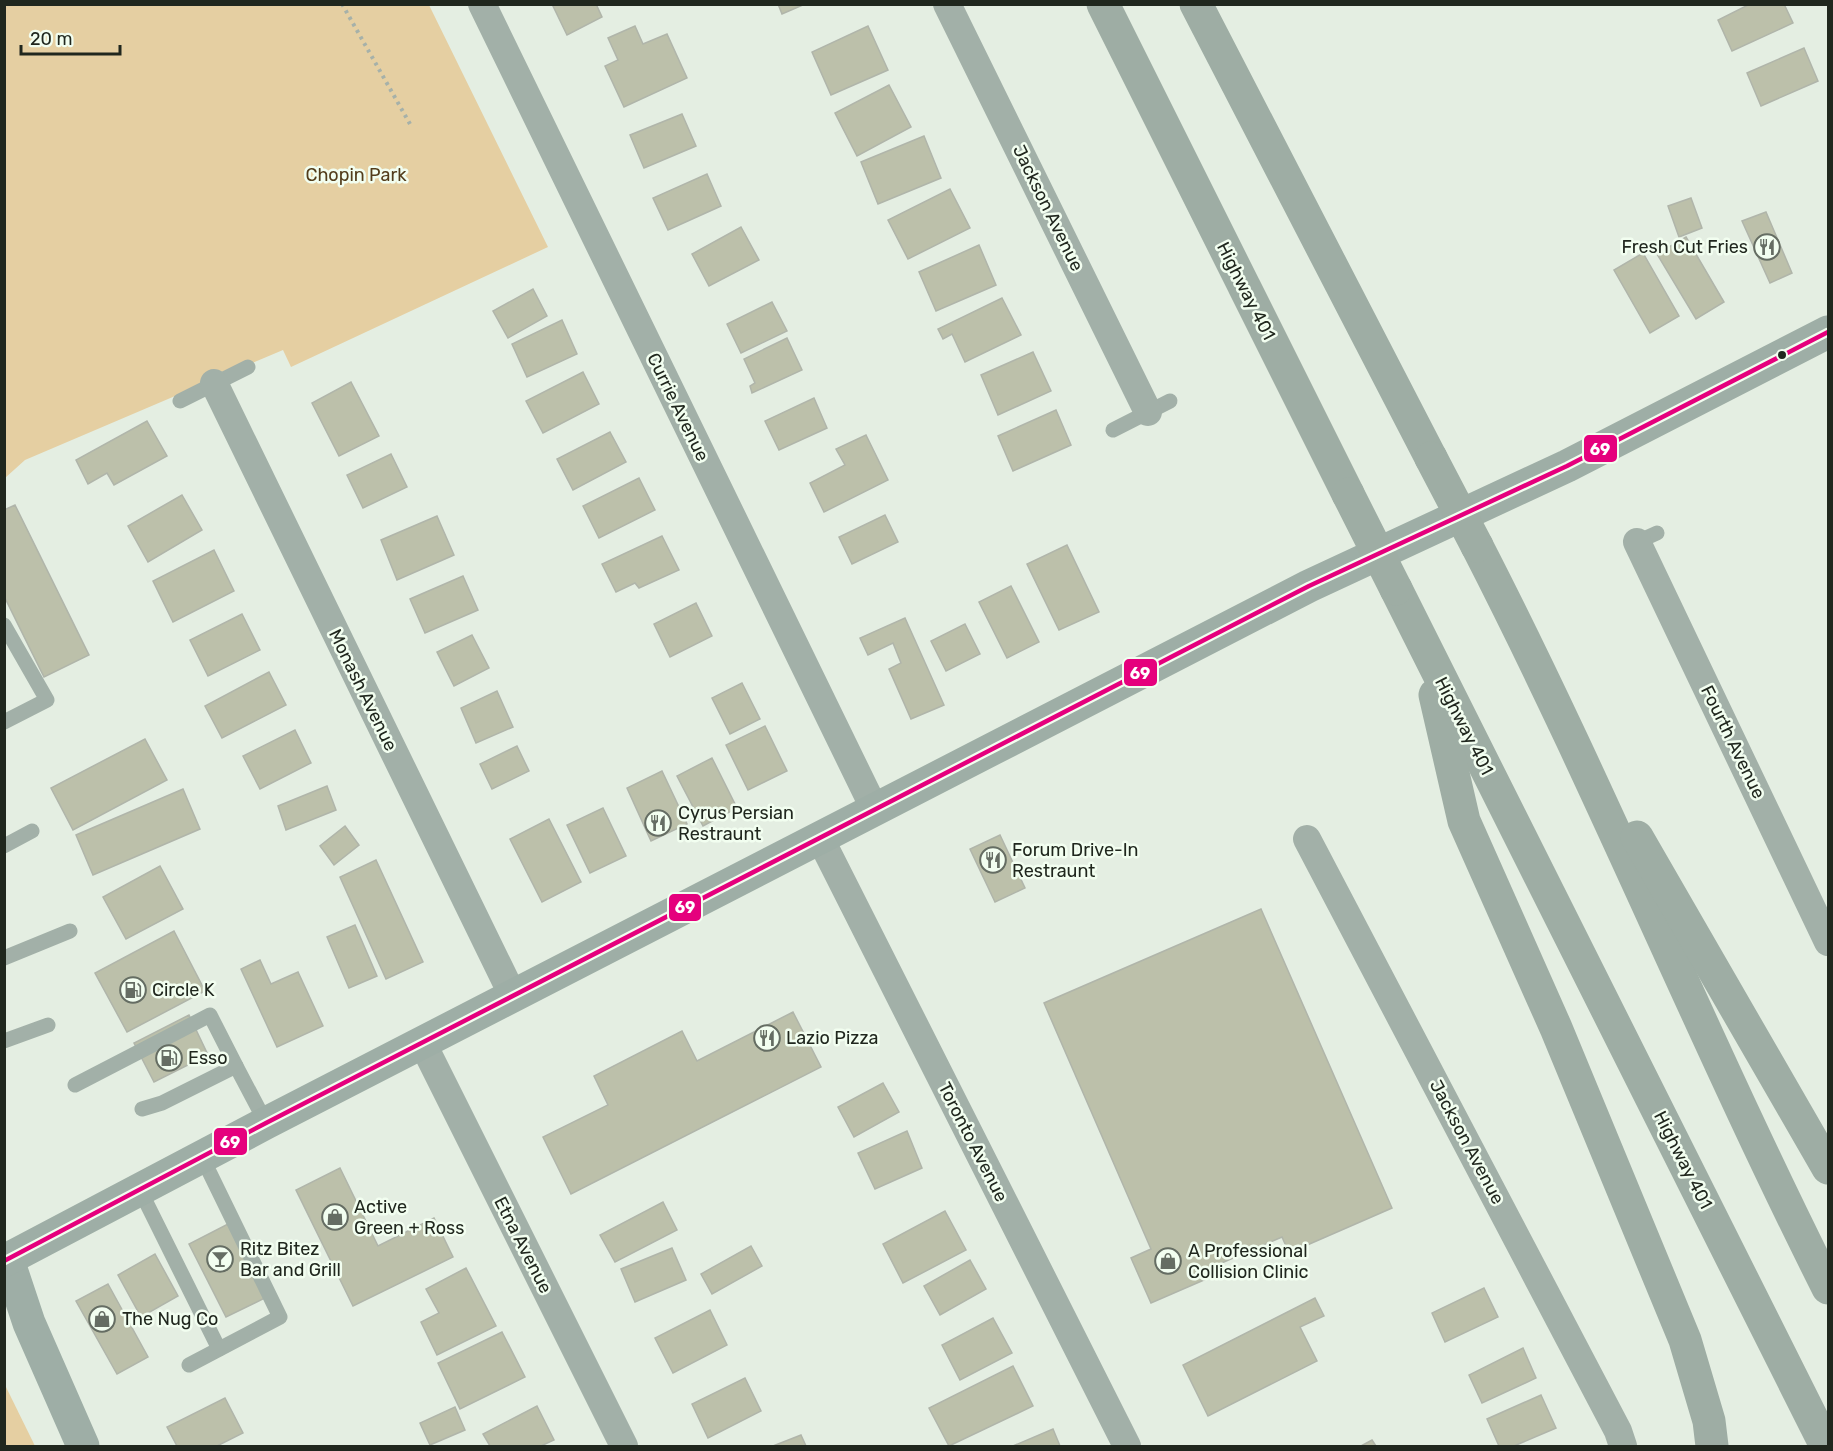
<svg xmlns="http://www.w3.org/2000/svg" width="1833" height="1451" viewBox="0 0 1833 1451" font-family="Rubik,sans-serif">
	<rect width="100%" height="100%" fill="#e4eee2"/>
	<g fill="#e5cfa2">
		<path d="M5,5H429L548,247L291,367L283,350L25,460L5,478Z"/>
		<path d="M4,1385H5L35,1446H5Z"/>
	</g>
	<g fill="#bcc0aa" stroke="#b0b5aa" stroke-width="1.5">
		<path d="M552,4H596L602,17L567,35Z"/>
		<path d="M778,4H805L782,14Z"/>
		<path d="M1750,4H1784L1793,23L1732,51L1718,20Z"/>
		<path d="M635,26L643,44L667,34L687,78L624,107L605,66L618,60L608,38Z"/>
		<path d="M868,26L888,70L831,95L812,52Z"/>
		<path d="M1804,48L1818,81L1761,106L1747,73Z"/>
		<path d="M889,85L911,127L857,156L835,113Z"/>
		<path d="M682,114L696,146L644,168L630,135Z"/>
		<path d="M924,136L941,178L878,204L861,162Z"/>
		<path d="M707,174L721,206L668,230L653,198Z"/>
		<path d="M950,189L970,228L908,259L888,220Z"/>
		<path d="M1691,198L1702,228L1679,237L1668,206Z"/>
		<path d="M1766,212L1792,273L1770,283L1742,221Z"/>
		<path d="M741,227L759,260L709,286L692,254Z"/>
		<path d="M1686,237L1724,302L1696,319L1657,254Z"/>
		<path d="M979,245L996,285L936,311L919,272Z"/>
		<path d="M1643,253L1679,316L1650,333L1614,270Z"/>
		<path d="M533,289L547,316L508,338L493,311Z"/>
		<path d="M1002,298L1021,335L965,362L952,334L943,339L938,329Z"/>
		<path d="M772,302L787,331L741,353L727,324Z"/>
		<path d="M562,320L577,354L527,377L512,344Z"/>
		<path d="M787,338L802,370L752,393L750,386L755,383L744,359Z"/>
		<path d="M1033,352L1051,391L998,415L981,375Z"/>
		<path d="M583,372L599,404L543,433L526,401Z"/>
		<path d="M351,382L379,436L339,456L312,403Z"/>
		<path d="M814,398L827,428L779,450L765,421Z"/>
		<path d="M1056,410L1071,445L1013,471L998,436Z"/>
		<path d="M147,421L167,456L114,485L107,473L88,484L76,460Z"/>
		<path d="M610,432L626,462L573,490L557,459Z"/>
		<path d="M866,435L888,480L824,512L810,483L845,465L836,449Z"/>
		<path d="M391,454L407,487L363,508L347,475Z"/>
		<path d="M639,478L655,510L599,538L583,506Z"/>
		<path d="M182,495L202,530L148,562L128,526Z"/>
		<path d="M15,505L89,655L44,677L4,596V510Z"/>
		<path d="M885,515L898,542L852,564L839,537Z"/>
		<path d="M437,516L454,555L397,580L381,540Z"/>
		<path d="M662,536L679,570L639,588L635,583L616,592L602,564Z"/>
		<path d="M1067,545L1099,612L1059,630L1027,564Z"/>
		<path d="M214,550L234,591L173,622L153,581Z"/>
		<path d="M463,576L478,610L425,633L410,599Z"/>
		<path d="M1011,586L1039,642L1007,658L979,602Z"/>
		<path d="M696,603L712,636L670,657L654,624Z"/>
		<path d="M242,614L260,650L208,676L190,640Z"/>
		<path d="M905,618L944,705L911,719L889,669L901,663L893,643L868,655L860,638Z"/>
		<path d="M965,624L980,654L946,671L931,641Z"/>
		<path d="M472,635L489,668L454,686L437,652Z"/>
		<path d="M269,672L286,705L222,738L205,706Z"/>
		<path d="M742,683L760,719L730,734L712,698Z"/>
		<path d="M497,691L513,727L476,743L461,708Z"/>
		<path d="M765,726L787,771L748,790L726,745Z"/>
		<path d="M295,730L311,763L260,789L243,756Z"/>
		<path d="M145,739L167,780L73,830L51,788Z"/>
		<path d="M517,746L529,771L492,789L480,764Z"/>
		<path d="M712,758L737,808L703,826L677,776Z"/>
		<path d="M662,771L687,824L651,841L627,788Z"/>
		<path d="M327,786L336,810L286,830L278,806Z"/>
		<path d="M183,789L200,829L93,875L76,835Z"/>
		<path d="M603,808L626,856L590,873L567,825Z"/>
		<path d="M549,819L581,882L542,902L510,839Z"/>
		<path d="M345,826L359,845L334,865L320,846Z"/>
		<path d="M1000,835L1025,888L995,902L970,849Z"/>
		<path d="M376,860L423,962L386,979L340,877Z"/>
		<path d="M160,866L183,909L126,939L103,897Z"/>
		<path d="M1261,909L1392,1208L1289,1253L1282,1237L1217,1265L1220,1273L1151,1303L1131,1258L1151,1249L1044,1003Z"/>
		<path d="M355,925L377,976L349,988L327,937Z"/>
		<path d="M174,931L205,991L127,1032L95,973Z"/>
		<path d="M260,960L271,984L298,972L323,1026L277,1047L241,969Z"/>
		<path d="M793,1012L821,1067L571,1194L543,1137L608,1105L594,1076L682,1031L697,1061Z"/>
		<path d="M189,1015L208,1055L154,1082L134,1043Z"/>
		<path d="M883,1083L899,1112L854,1137L838,1107Z"/>
		<path d="M907,1131L922,1168L875,1189L858,1153Z"/>
		<path d="M340,1168L378,1246L434,1218L453,1257L353,1306L296,1190Z"/>
		<path d="M663,1202L677,1230L615,1262L600,1235Z"/>
		<path d="M945,1211L966,1250L903,1283L883,1244Z"/>
		<path d="M228,1224L265,1298L226,1317L189,1244Z"/>
		<path d="M751,1246L762,1266L712,1294L701,1274Z"/>
		<path d="M672,1248L686,1280L635,1302L621,1269Z"/>
		<path d="M155,1254L178,1296L141,1317L118,1275Z"/>
		<path d="M970,1260L986,1289L940,1315L924,1286Z"/>
		<path d="M466,1268L496,1326L437,1355L421,1322L439,1313L426,1289Z"/>
		<path d="M108,1284L148,1357L117,1374L76,1301Z"/>
		<path d="M1484,1288L1498,1317L1445,1342L1432,1313Z"/>
		<path d="M1315,1298L1324,1316L1300,1327L1317,1361L1208,1416L1183,1365Z"/>
		<path d="M710,1310L727,1345L673,1373L655,1338Z"/>
		<path d="M993,1318L1012,1353L960,1380L942,1345Z"/>
		<path d="M502,1332L525,1377L460,1409L438,1363Z"/>
		<path d="M1523,1348L1536,1378L1482,1403L1469,1375Z"/>
		<path d="M1013,1366L1033,1406L949,1446L929,1408Z"/>
		<path d="M745,1378L761,1411L708,1438L692,1404Z"/>
		<path d="M1541,1395L1556,1428L1514,1446H1499L1487,1419Z"/>
		<path d="M225,1398L243,1433L217,1446H177L167,1427Z"/>
		<path d="M537,1406L554,1440L541,1446H490L483,1434Z"/>
		<path d="M455,1407L465,1430L430,1445L420,1423Z"/>
		<path d="M1053,1429L1060,1446H1013Z"/>
		<path d="M801,1435L806,1446H773Z"/>
		<path d="M1372,1440L1376,1446H1361Z"/>
	</g>
	<g fill="none" stroke-linecap="round" stroke-linejoin="round">
		<path stroke="#a6b1a9" stroke-width="4" stroke-dasharray="3 4.5" stroke-linecap="butt" d="M342,4L410,124"/>
		<g stroke="#a2b0a8" stroke-width="15">
			<path d="M180,401L248,367"/>
			<path d="M1113,430L1170,401"/>
			<path d="M1637,542L1657,533"/>
			<path d="M4,625L47,700L4,722"/>
			<path d="M4,846L32,831"/>
			<path d="M4,958L70,931"/>
			<path d="M4,1041L48,1025"/>
			<path d="M236,1066L266,1123"/>
			<path d="M75,1085L210,1015L236,1066L162,1103L142,1109"/>
			<path d="M140,1190L219,1349"/>
			<path d="M189,1365L280,1317L202,1157"/>
		</g>
		<g stroke="#a2b0a8" stroke-width="28">
			<path d="M482,4L875,810"/>
			<path d="M947,4L1148,412"/>
			<path d="M214,383L513,996"/>
			<path d="M1637,542L1828,942"/>
			<path d="M820,838L1127,1446"/>
			<path d="M1307,839L1618,1431L1623,1446"/>
			<path d="M423,1044L624,1446"/>
		</g>
		<g stroke="#9eaea6" stroke-width="33">
			<path d="M8,1260L29,1323L83,1446"/>
			<path d="M4,1261L266,1123L1309,586L1567,466L1828,332"/>
		</g>
		<g stroke="#9eada4" stroke-width="33">
			<path d="M1103,4L1348,494"/>
			<path d="M1196,4L1431,458"/>
			<path d="M1477,546C1602,789 1705,1044 1828,1288"/>
			<path d="M1396,589L1826,1446"/>
			<path d="M1435,695L1464,821L1556,1028L1685,1340L1709,1421L1712,1446"/>
			<path d="M1637,837L1828,1168"/>
		</g>
		<g stroke="#9eada4" stroke-width="33">
			<path d="M1431,458L1477,546"/>
			<path d="M1348,494L1396,589"/>
		</g>
		<g stroke="#f2fef0" stroke-width="9">
			<path id="bus-1" d="M4,1261L266,1123L1309,586L1567,466L1828,332"/>
		</g>
		<use href="#bus-1" stroke="#e5007d" stroke-width="4.5"/>
	</g>
	<defs>
		<g id="restaurant-ring" transform="scale(1.35)"><circle r="9.5" fill="#f2fef0" stroke="#656d63" stroke-width="1.5"/><path d="M-5-6h1v4h1v-4h1v4h1v-4h1v5L-1.5 .5V6h-2V.5L-5-1ZM5-6V6H3V1.5H1.5Q1.5-4 5-6Z" fill="#656d63"/></g>
		<g id="fuel-ring" transform="scale(1.35)"><circle r="9.5" fill="#f2fef0" stroke="#656d63" stroke-width="1.5"/><path d="M-5.5-6h7V0h2V4h1.3V-2.5L3-4.5l.8-.8L6-3V5H2.5V1h-1V6h-7ZM-4.2-4.7v3.2H.2V-4.7Z" fill="#656d63"/></g>
		<g id="shop-ring" transform="scale(1.35)"><circle r="9.5" fill="#f2fef0" stroke="#656d63" stroke-width="1.5"/><path d="M-5-2.5h2.3a2.7 3.5 0 0 1 5.4 0H5L5.5 6h-11ZM-1.5-2.5h3a1.5 2.3 0 0 0-3 0Z" fill="#656d63"/></g>
		<g id="bar-ring" transform="scale(1.35)"><circle r="9.5" fill="#f2fef0" stroke="#656d63" stroke-width="1.5"/><path d="M-6-5H6L.8 .8V4.5H3.5V6h-7V4.5H-.8V.8Z" fill="#656d63"/></g>
	</defs>
	<g fill-rule="evenodd">
		<use href="#restaurant-ring" x="1767" y="247"/>
		<use href="#restaurant-ring" x="658" y="823"/>
		<use href="#restaurant-ring" x="993" y="860"/>
		<use href="#fuel-ring" x="133" y="990"/>
		<use href="#restaurant-ring" x="767" y="1038"/>
		<use href="#fuel-ring" x="169" y="1058"/>
		<use href="#shop-ring" x="335" y="1217"/>
		<use href="#bar-ring" x="220" y="1259"/>
		<use href="#shop-ring" x="1168" y="1261"/>
		<use href="#shop-ring" x="102" y="1319"/>
	</g>
	<circle fill="#20271e" stroke="#f2fef0" stroke-width="2" cx="1782" cy="355" r="5"/>
	<g text-anchor="middle" dominant-baseline="central" stroke-width="5" stroke-linejoin="round" paint-order="stroke">
		<g font-size="18" fill="#533d1b" stroke="#f2fef0">
			<text x="356" y="175">Chopin Park</text>
		</g>
		<g font-size="18" fill="#20271e" stroke="#f2fef0">
			<text transform="translate(1048 208) rotate(64)">Jackson Avenue</text>
			<text transform="translate(1246 291) rotate(63)">Highway 401</text>
			<text transform="translate(678 407) rotate(64)">Currie Avenue</text>
			<text transform="translate(363 690) rotate(64)">Monash Avenue</text>
			<text transform="translate(1464 726) rotate(63)">Highway 401</text>
			<text transform="translate(1733 742) rotate(64)">Fourth Avenue</text>
			<text transform="translate(973 1142) rotate(63)">Toronto Avenue</text>
			<text transform="translate(1467 1142) rotate(62)">Jackson Avenue</text>
			<text transform="translate(1683 1160) rotate(63)">Highway 401</text>
			<text transform="translate(523 1245) rotate(63)">Etna Avenue</text>
		</g>
		<g font-size="18" fill="#20271e" stroke="#f2fef0" text-anchor="start">
			<text x="1748" y="247" text-anchor="end">Fresh Cut Fries</text>
			<text x="678" y="813">Cyrus Persian<tspan x="678" dy="21">Restraunt</tspan></text>
			<text x="1012" y="850">Forum Drive-In<tspan x="1012" dy="21">Restraunt</tspan></text>
			<text x="152" y="990">Circle K</text>
			<text x="786" y="1038">Lazio Pizza</text>
			<text x="188" y="1058">Esso</text>
			<text x="354" y="1207">Active<tspan x="354" dy="21">Green + Ross</tspan></text>
			<text x="240" y="1249">Ritz Bitez<tspan x="240" dy="21">Bar and Grill</tspan></text>
			<text x="1188" y="1251">A Professional<tspan x="1188" dy="21">Collision Clinic</tspan></text>
			<text x="122" y="1319">The Nug Co</text>
		</g>
	</g>
	<g stroke="#f2fef0" stroke-width="2">
		<rect x="1583" y="434" width="35" height="29" rx="6" fill="#e5007d"/>
		<rect x="1123" y="658" width="35" height="29" rx="6" fill="#e5007d"/>
		<rect x="668" y="893" width="34" height="29" rx="6" fill="#e5007d"/>
		<rect x="213" y="1127" width="35" height="29" rx="6" fill="#e5007d"/>
	</g>
	<g font-size="16" text-anchor="middle" font-weight="bold" fill="#fff">
		<text x="1600" y="455">69</text>
		<text x="1140" y="679">69</text>
		<text x="685" y="913">69</text>
		<text x="230" y="1148">69</text>
	</g>
	<rect width="1833" height="1451" fill="none" stroke="#20271e" stroke-width="12"/>
	<path d="M21 45v9h99v-9" fill="none" stroke="#20271e" stroke-width="3"/>
	<text x="30" y="45" font-size="18" fill="#20271e" stroke="#f2fef0" stroke-width="4.5" paint-order="stroke">20 m</text>
</svg>
